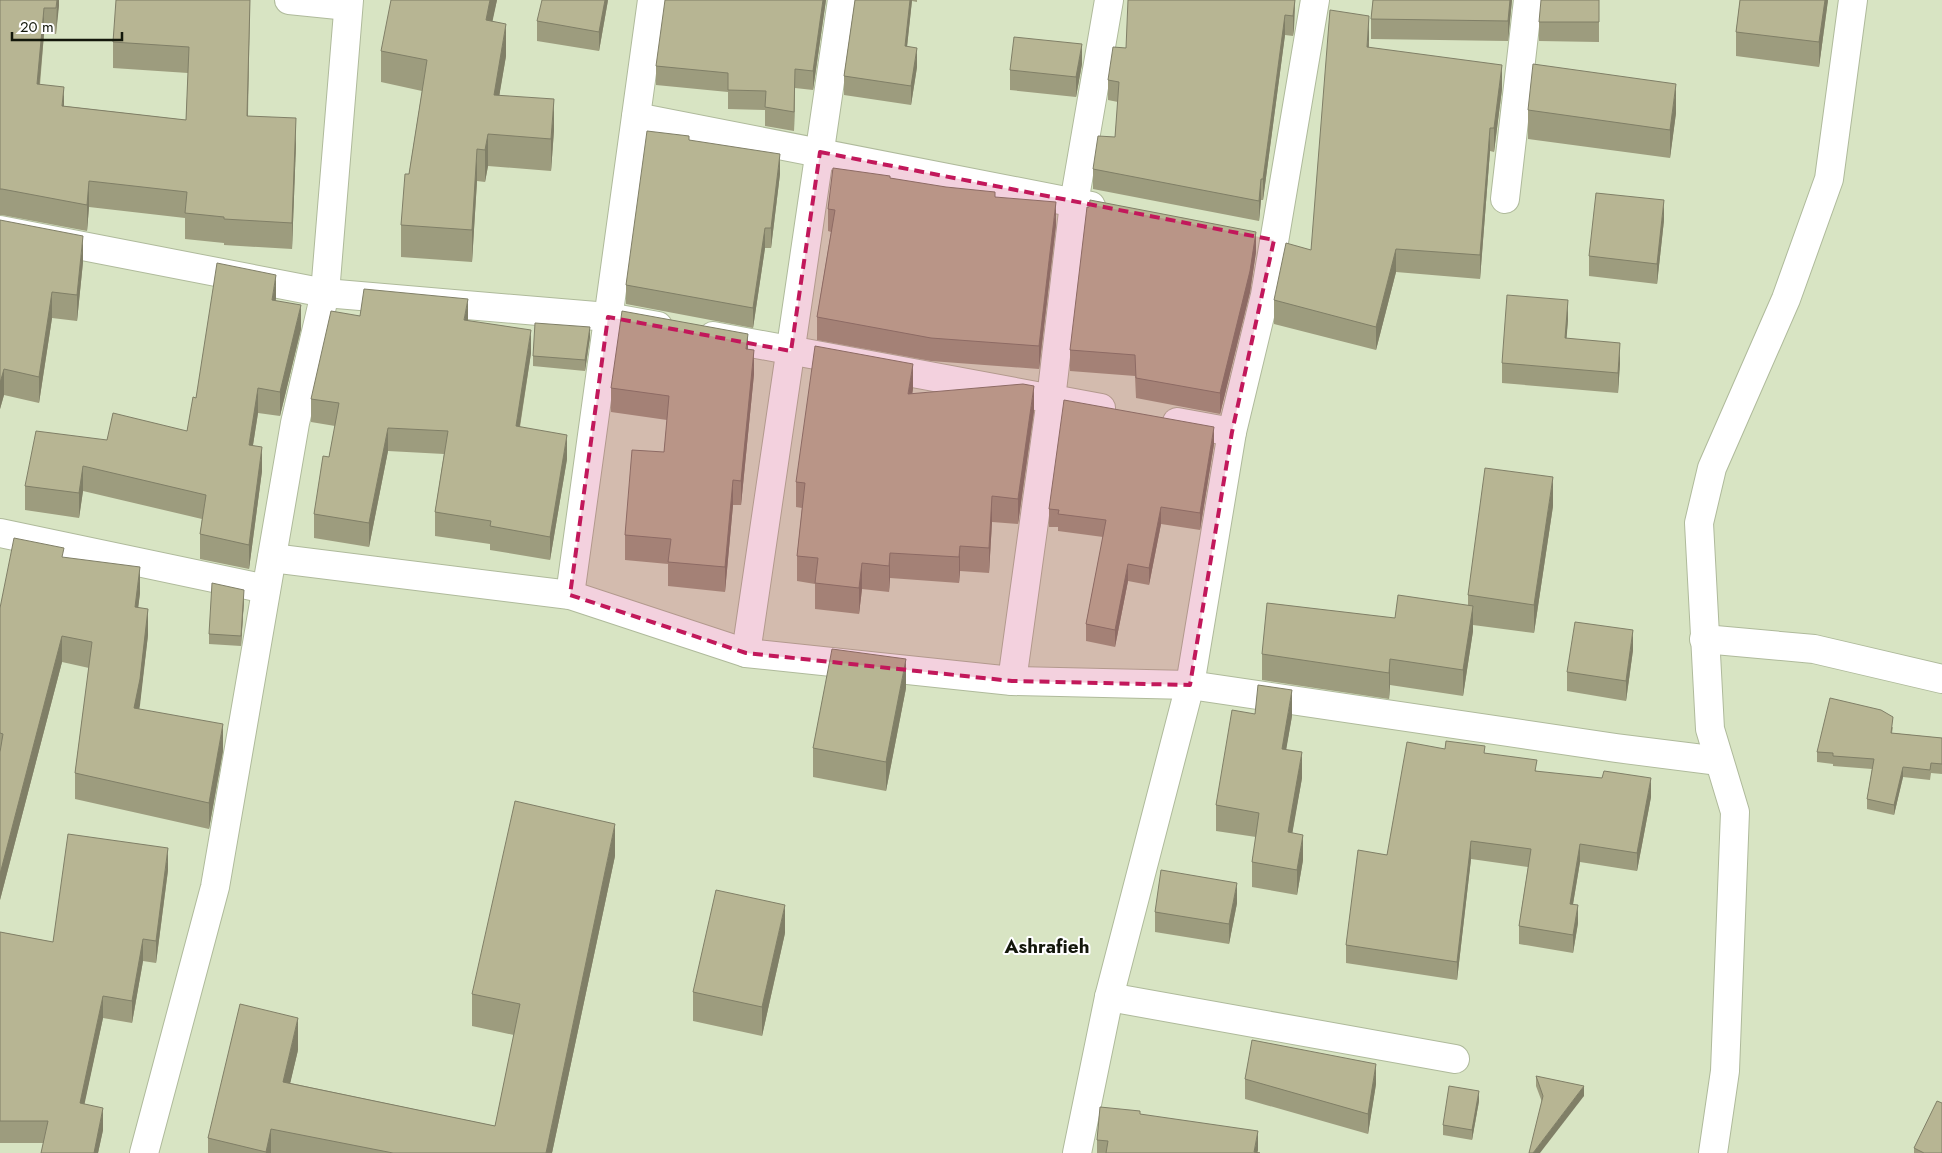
<svg xmlns="http://www.w3.org/2000/svg" width="1942" height="1153" viewBox="0 0 1942 1153" font-family="Jost,sans-serif">
	<rect width="100%" height="100%" fill="#d8e4c3"/>
	<g fill="none" stroke-linecap="round" stroke-linejoin="round">
		<g stroke="#afba9b" stroke-width="30">
			<g id="minor">
				<path d="M289,0L348,6"/>
				<path d="M636,117L1091,206"/>
				<path d="M1505,199L1528,0"/>
				<path d="M0,230L325,293L608,317L658,326"/>
				<path d="M713,336L1101,408"/>
				<path d="M1177,422L1232,432"/>
				<path d="M0,533L266,589"/>
				<path d="M272,558L570,595L746,653L1012,681L1190,685L1616,748L1719,761"/>
				<path d="M570,595L652,0"/>
				<path d="M1704,639L1814,649L1942,679"/>
				<path d="M746,653L842,0"/>
				<path d="M1012,681L1051,399L1074,203L1109,0"/>
				<path d="M1109,997L1455,1059"/>
				<path d="M144,1153L215,887L295,423L325,293L349,0"/>
				<path d="M1077,1153L1109,997L1190,685L1232,432L1265,295L1315,0"/>
				<path d="M1713,1153L1725,1071L1735,812L1710,729L1699,523L1712,468L1786,299L1829,179L1853,0"/>
			</g>
		</g>
		<use href="#minor" stroke="#fff" stroke-width="28"/>
	</g>
	<g fill="#9d9c7e">
		<path d="M0,0H59L56,34H44L40,85L64,106L186,120L188,73L113,68V42L250,0L248,116L296,144L292,249L224,245V243L185,239V218L89,207L87,231L2,215H0Z"/>
		<path d="M497,0L492,21L506,56L499,96L554,130L551,171L488,166L485,182L477,181L472,262L401,257V225L422,91L381,82V51Z"/>
		<path d="M608,0L599,51L537,41V21Z"/>
		<path d="M826,0L813,90L795,88L794,131L765,126V110L728,109V92L656,85V66Z"/>
		<path d="M855,0H917V2L912,1L907,47L917,67L911,105L844,95V76Z"/>
		<path d="M1295,0L1294,28L1293,36L1285,35L1263,200H1261L1259,221L1093,189V169L1115,137L1118,102L1108,100V80L1126,48Z"/>
		<path d="M1373,0H1512L1508,41L1371,39V19Z"/>
		<path d="M1599,0V42L1539,41V22Z"/>
		<path d="M1740,0H1828L1819,67L1736,56V32Z"/>
		<path d="M1369,40V47L1502,89L1494,152L1490,151L1480,279L1396,272L1376,350L1274,324V300L1311,250Z"/>
		<path d="M1082,64L1076,97L1010,90V70Z"/>
		<path d="M1528,110L1676,113L1670,158L1528,139Z"/>
		<path d="M689,140L780,174L771,248H765L753,328L626,304V285Z"/>
		<path d="M890,178L995,197L1056,225L1039,369L931,361L817,340V317L831,232L828,231V209Z"/>
		<path d="M0,220L83,262L77,321L52,318L39,403L4,395L0,409Z"/>
		<path d="M1664,220L1657,284L1589,276V256Z"/>
		<path d="M1256,252L1250,292L1220,414L1136,398L1135,376L1070,371V350Z"/>
		<path d="M275,300L301,329L280,416L258,413L253,445L262,471L249,569L200,559V534L202,519L83,491L79,518L25,510V486L107,440L187,431L196,398Z"/>
		<path d="M360,316L468,321L531,353L520,427L567,459L550,560L490,550V544L435,536V512L444,454L388,451L369,547L314,538V514L329,457L335,426L311,422V399Z"/>
		<path d="M1568,320L1566,339L1620,363L1618,393L1502,383V363Z"/>
		<path d="M590,337L585,371L533,366V356Z"/>
		<path d="M748,349L754,374L741,505H733L725,592L668,586V564L625,560V535L664,452L667,420L611,412V388Z"/>
		<path d="M913,389L912,394L1034,411L1018,524L992,522L989,573L960,571L959,583L890,578L889,592L862,589L859,614L815,609V584L797,581V556L802,508L796,507V482Z"/>
		<path d="M1214,444L1200,530L1161,524L1149,585L1128,581L1115,647L1086,641V624L1103,537L1058,531V527H1049V509Z"/>
		<path d="M1553,506L1534,633L1473,625V631L1463,696L1390,685L1389,699L1262,680V654L1395,618L1468,605V595Z"/>
		<path d="M64,558L140,593L138,608L148,635L139,709L223,751L209,829L75,799V773L89,668L62,662L0,900V608Z"/>
		<path d="M244,600L241,646L209,644V634Z"/>
		<path d="M1633,650L1626,701L1567,691V672Z"/>
		<path d="M906,688L886,791L813,777V748Z"/>
		<path d="M1255,714L1292,716L1286,749L1302,778L1292,833L1303,860L1297,895L1252,887V862L1256,837L1216,831V805Z"/>
		<path d="M1893,727L1892,733L1942,738V774L1931,773L1930,780L1903,777L1894,815L1867,809V799L1872,769L1833,766V764L1817,762V752Z"/>
		<path d="M1445,749L1485,753L1537,771L1651,797L1637,871L1580,862L1573,904L1578,923L1573,953L1519,944V926L1528,867L1471,859L1457,980L1346,963V945L1387,855Z"/>
		<path d="M615,856L552,1153H208V1138L298,1050L290,1083L495,1126L514,1035L472,1026V994Z"/>
		<path d="M168,870L156,963L143,961L132,1023L103,1018L84,1104L103,1130L98,1153H41L44,1143H0V932L53,942Z"/>
		<path d="M1237,903L1229,944L1155,932V912Z"/>
		<path d="M785,933L762,1036L693,1021V992Z"/>
		<path d="M1536,1076L1584,1096L1542,1102L1536,1086Z"/>
		<path d="M1245,1079L1376,1084L1368,1134L1245,1099Z"/>
		<path d="M1479,1101L1472,1140L1443,1135V1125Z"/>
		<path d="M1140,1114L1258,1150L1257,1153H1260H1097V1140Z"/>
		<path d="M1914,1148L1942,1153H1914Z"/>
	</g>
	<g fill="#807f67">
		<path d="M57,0H59V6L56,34Z"/>
		<path d="M250,0L247,142V116Z"/>
		<path d="M490,0H497L486,52V20Z"/>
		<path d="M605,0H608L599,51V32Z"/>
		<path d="M823,0H826L813,90V71Z"/>
		<path d="M910,0H912L905,65V46Z"/>
		<path d="M1295,0L1294,28L1293,36V16Z"/>
		<path d="M1510,0H1512L1508,41V21Z"/>
		<path d="M1825,0H1828L1819,67V42Z"/>
		<path d="M44,8V34L37,110V84Z"/>
		<path d="M1285,15V35L1263,200V179Z"/>
		<path d="M1369,16V40L1367,70V47Z"/>
		<path d="M506,24V56L494,127V95Z"/>
		<path d="M1082,44V64L1076,97V77Z"/>
		<path d="M917,48V67L911,105V86Z"/>
		<path d="M1502,65V89L1494,152V128Z"/>
		<path d="M795,69V88L794,131V112Z"/>
		<path d="M1676,84V113L1670,158V130Z"/>
		<path d="M64,87V113L62,106Z"/>
		<path d="M554,99V130L551,171V139Z"/>
		<path d="M296,118V144L292,249V223Z"/>
		<path d="M1490,128V151L1480,279V255Z"/>
		<path d="M488,134V166L485,182V150Z"/>
		<path d="M477,149V181L472,262V230Z"/>
		<path d="M780,154V174L771,248V228Z"/>
		<path d="M1261,179V200L1259,221V201Z"/>
		<path d="M89,181V207L87,231V205Z"/>
		<path d="M1664,200V220L1657,284V264Z"/>
		<path d="M1056,202V225L1039,369V346Z"/>
		<path d="M765,228V248L753,328V308Z"/>
		<path d="M1256,232V252L1250,292L1220,414V393Z"/>
		<path d="M83,236V262L77,321V295Z"/>
		<path d="M1396,249V272L1376,350V327Z"/>
		<path d="M276,275V299L272,324V300Z"/>
		<path d="M52,292V318L39,403V377Z"/>
		<path d="M468,299V322L464,320Z"/>
		<path d="M1568,300V320L1565,358V338Z"/>
		<path d="M301,305V329L280,416V392Z"/>
		<path d="M590,327V337L585,371V360Z"/>
		<path d="M531,330V353L516,450V426Z"/>
		<path d="M748,334V359L746,349Z"/>
		<path d="M1620,343V363L1618,393V373Z"/>
		<path d="M754,350V374L741,505V481Z"/>
		<path d="M913,364V389L908,420V394Z"/>
		<path d="M4,369V395L0,409V383Z"/>
		<path d="M1034,386V411L1018,524V499Z"/>
		<path d="M258,388V413L249,470V445Z"/>
		<path d="M1214,427V444L1200,530V513Z"/>
		<path d="M388,428V451L369,547V523Z"/>
		<path d="M567,435V459L550,560V537Z"/>
		<path d="M262,447V471L249,569V545Z"/>
		<path d="M83,466V491L79,518V493Z"/>
		<path d="M1553,477V506L1534,633V605Z"/>
		<path d="M733,480V505L725,592V567Z"/>
		<path d="M992,496V522L989,573V548Z"/>
		<path d="M1161,507V524L1149,585V568Z"/>
		<path d="M960,546V571L959,583V557Z"/>
		<path d="M890,553V578L889,592V566Z"/>
		<path d="M862,563V589L859,614V588Z"/>
		<path d="M1128,564V581L1115,647V630Z"/>
		<path d="M140,567V593L135,633V607Z"/>
		<path d="M244,590V600L241,646V636Z"/>
		<path d="M1473,606V631L1463,696V670Z"/>
		<path d="M148,609V635L140,705L134,734V708Z"/>
		<path d="M1633,630V650L1626,701V681Z"/>
		<path d="M62,636V662L0,900V874Z"/>
		<path d="M906,659V688L886,791V762Z"/>
		<path d="M1390,659V685L1389,699V673Z"/>
		<path d="M1292,690V716L1282,774V749Z"/>
		<path d="M223,724V751L209,829V803Z"/>
		<path d="M1302,752V778L1288,858V832Z"/>
		<path d="M1903,767V777L1894,815V805Z"/>
		<path d="M1651,778V797L1637,871V853Z"/>
		<path d="M615,824V856L552,1153H546Z"/>
		<path d="M1303,835V860L1297,895V870Z"/>
		<path d="M1471,841V859L1457,980V962Z"/>
		<path d="M1580,844V862L1570,922V904Z"/>
		<path d="M168,848V870L156,963V941Z"/>
		<path d="M1237,883V903L1229,944V924Z"/>
		<path d="M785,905V933L762,1036V1007Z"/>
		<path d="M1578,905V923L1573,953V935Z"/>
		<path d="M143,939V961L132,1023V1001Z"/>
		<path d="M103,996V1018L80,1125V1103Z"/>
		<path d="M298,1018V1050L283,1114V1082Z"/>
		<path d="M1376,1064V1084L1368,1134V1114Z"/>
		<path d="M1584,1086V1096L1540,1153H1533Z"/>
		<path d="M1479,1091V1101L1472,1140V1130Z"/>
		<path d="M103,1108V1130L98,1153H94Z"/>
		<path d="M271,1129V1153H266V1152Z"/>
		<path d="M1258,1131V1150L1257,1153H1254Z"/>
	</g>
	<g fill="#b7b593" stroke="#807f67">
		<path d="M0,0H57L56,8H44L37,84L64,87L62,106L186,120L189,47L113,42L116,0H250L247,116L296,118L292,223L224,219V217L185,213L187,192L89,181L87,205L2,189H0Z"/>
		<path d="M391,0H490L486,20L506,24L494,95L554,99L551,139L488,134L485,150L477,149L472,230L401,225L405,174H409L427,60L381,51Z"/>
		<path d="M542,0H605L599,32L537,21Z"/>
		<path d="M665,0H823L813,71L795,69L794,112L765,107L766,91L728,90V73L656,66Z"/>
		<path d="M855,0H910L905,46L917,48L911,86L844,76Z"/>
		<path d="M1128,0H1295L1293,16L1285,15L1263,179H1261L1259,201L1093,169L1098,136L1115,137L1119,82L1108,80L1113,47L1126,48Z"/>
		<path d="M1373,0H1510L1508,21L1371,19Z"/>
		<path d="M1541,0H1599V22H1539Z"/>
		<path d="M1740,0H1825L1819,42L1736,32Z"/>
		<path d="M1330,10L1369,16L1367,47L1502,65L1494,128H1490L1480,255L1396,249L1376,327L1274,300L1286,243L1311,250Z"/>
		<path d="M1014,37L1082,44L1076,77L1010,70Z"/>
		<path d="M1533,64L1676,84L1670,130L1528,110Z"/>
		<path d="M647,131L689,136V140L780,154L771,228H765L753,308L626,285Z"/>
		<path d="M833,168L890,176V178L946,187L995,192V197L1056,202L1039,346L931,338L817,317L835,210L828,209Z"/>
		<path d="M1596,193L1664,200L1657,264L1589,256Z"/>
		<path d="M1090,200L1256,232L1250,271L1220,393L1136,378L1135,355L1070,350L1087,207H1089Z"/>
		<path d="M0,220L83,236L77,295L52,292L39,377L4,369L0,383Z"/>
		<path d="M217,263L276,275L272,300L301,305L280,392L258,388L249,445L262,447L249,545L200,534L206,495L83,466L79,493L25,486L36,431L107,440L113,413L187,431L193,397L196,398Z"/>
		<path d="M364,289L468,299L464,320L531,330L516,426L567,435L550,537L490,526L491,521L435,512L448,431L388,428L369,523L314,514L323,456L329,457L339,403L311,399L331,311L360,316Z"/>
		<path d="M1507,295L1568,300L1565,338L1620,343L1618,373L1502,363Z"/>
		<path d="M622,311L748,334L746,349L754,350L741,481L733,480L725,567L668,562L671,539L625,535L632,450L664,452L669,396L611,388Z"/>
		<path d="M535,323L590,327L585,360L533,356Z"/>
		<path d="M815,346L913,364L908,394L1023,384L1034,386L1018,499L992,496L989,548L960,546L959,557L890,553L889,566L862,563L859,588L815,583L818,558L797,556L805,483L796,482Z"/>
		<path d="M1064,400L1214,427L1200,513L1161,507L1149,568L1128,564L1115,630L1086,624L1106,520L1058,514L1059,510L1049,509Z"/>
		<path d="M1485,468L1553,477L1534,605L1468,595Z"/>
		<path d="M14,538L64,548L62,557L140,567L135,607L148,609L140,679L134,708L223,724L209,803L75,773L92,642L62,636L0,874V752L3,734L0,733V608Z"/>
		<path d="M212,583L244,590L241,636L209,634Z"/>
		<path d="M1398,595L1473,606L1463,670L1390,659L1389,673L1262,654L1267,603L1395,618Z"/>
		<path d="M1575,622L1633,630L1626,681L1567,672Z"/>
		<path d="M832,649L906,659L886,762L813,748Z"/>
		<path d="M1258,685L1292,690L1282,749L1302,752L1288,832L1303,835L1297,870L1252,862L1259,813L1216,805L1232,710L1255,714Z"/>
		<path d="M1830,698L1881,710L1893,717L1891,733L1942,738V764L1931,763L1930,770L1903,767L1894,805L1867,799L1874,759L1833,756V753L1817,752Z"/>
		<path d="M1446,741L1485,746L1484,753L1537,760L1535,771L1602,778L1604,771L1651,778L1637,853L1580,844L1570,904L1578,905L1573,935L1519,926L1531,849L1471,841L1457,962L1346,945L1358,850L1387,855L1407,742L1445,749Z"/>
		<path d="M515,801L615,824L546,1153H393L271,1129L266,1152L208,1138L240,1004L298,1018L283,1082L495,1126L520,1004L472,994Z"/>
		<path d="M68,834L168,848L156,941L143,939L132,1001L103,996L80,1103L103,1108L94,1153H41L48,1121H0V932L53,942Z"/>
		<path d="M1161,870L1237,883L1229,924L1155,912Z"/>
		<path d="M716,890L785,905L762,1007L693,992Z"/>
		<path d="M1252,1040L1376,1064L1368,1114L1245,1079Z"/>
		<path d="M1536,1076L1584,1086L1533,1153H1529L1543,1096Z"/>
		<path d="M1449,1086L1479,1091L1472,1130L1443,1125Z"/>
		<path d="M1937,1101L1942,1103V1153H1924L1914,1148Z"/>
		<path d="M1100,1107L1140,1111V1114L1258,1131L1254,1152L1260,1153H1106L1108,1141L1097,1140Z"/>
	</g>
	<path fill="#c2185b" fill-opacity="0.2" stroke="#c2185b" stroke-width="4" stroke-dasharray="10 6" stroke-linejoin="round" d="M820,152L1274,240L1232,432L1190,685L1012,681L746,653L570,595L608,317L791,351Z"/>
	<g text-anchor="middle" dominant-baseline="central" stroke-width="4" stroke-linejoin="round" paint-order="stroke">
		<g font-size="19" font-weight="bold" fill="#13170b" stroke="#fff">
			<text x="1047" y="946">Ashrafieh</text>
		</g>
	</g>
	<path d="M12 32v8h110v-8" fill="none" stroke="#13170b" stroke-width="2.5"/>
	<text x="20" y="32" font-size="15" fill="#13170b" stroke="#ffffff" stroke-width="4" paint-order="stroke">20 m</text>
</svg>
